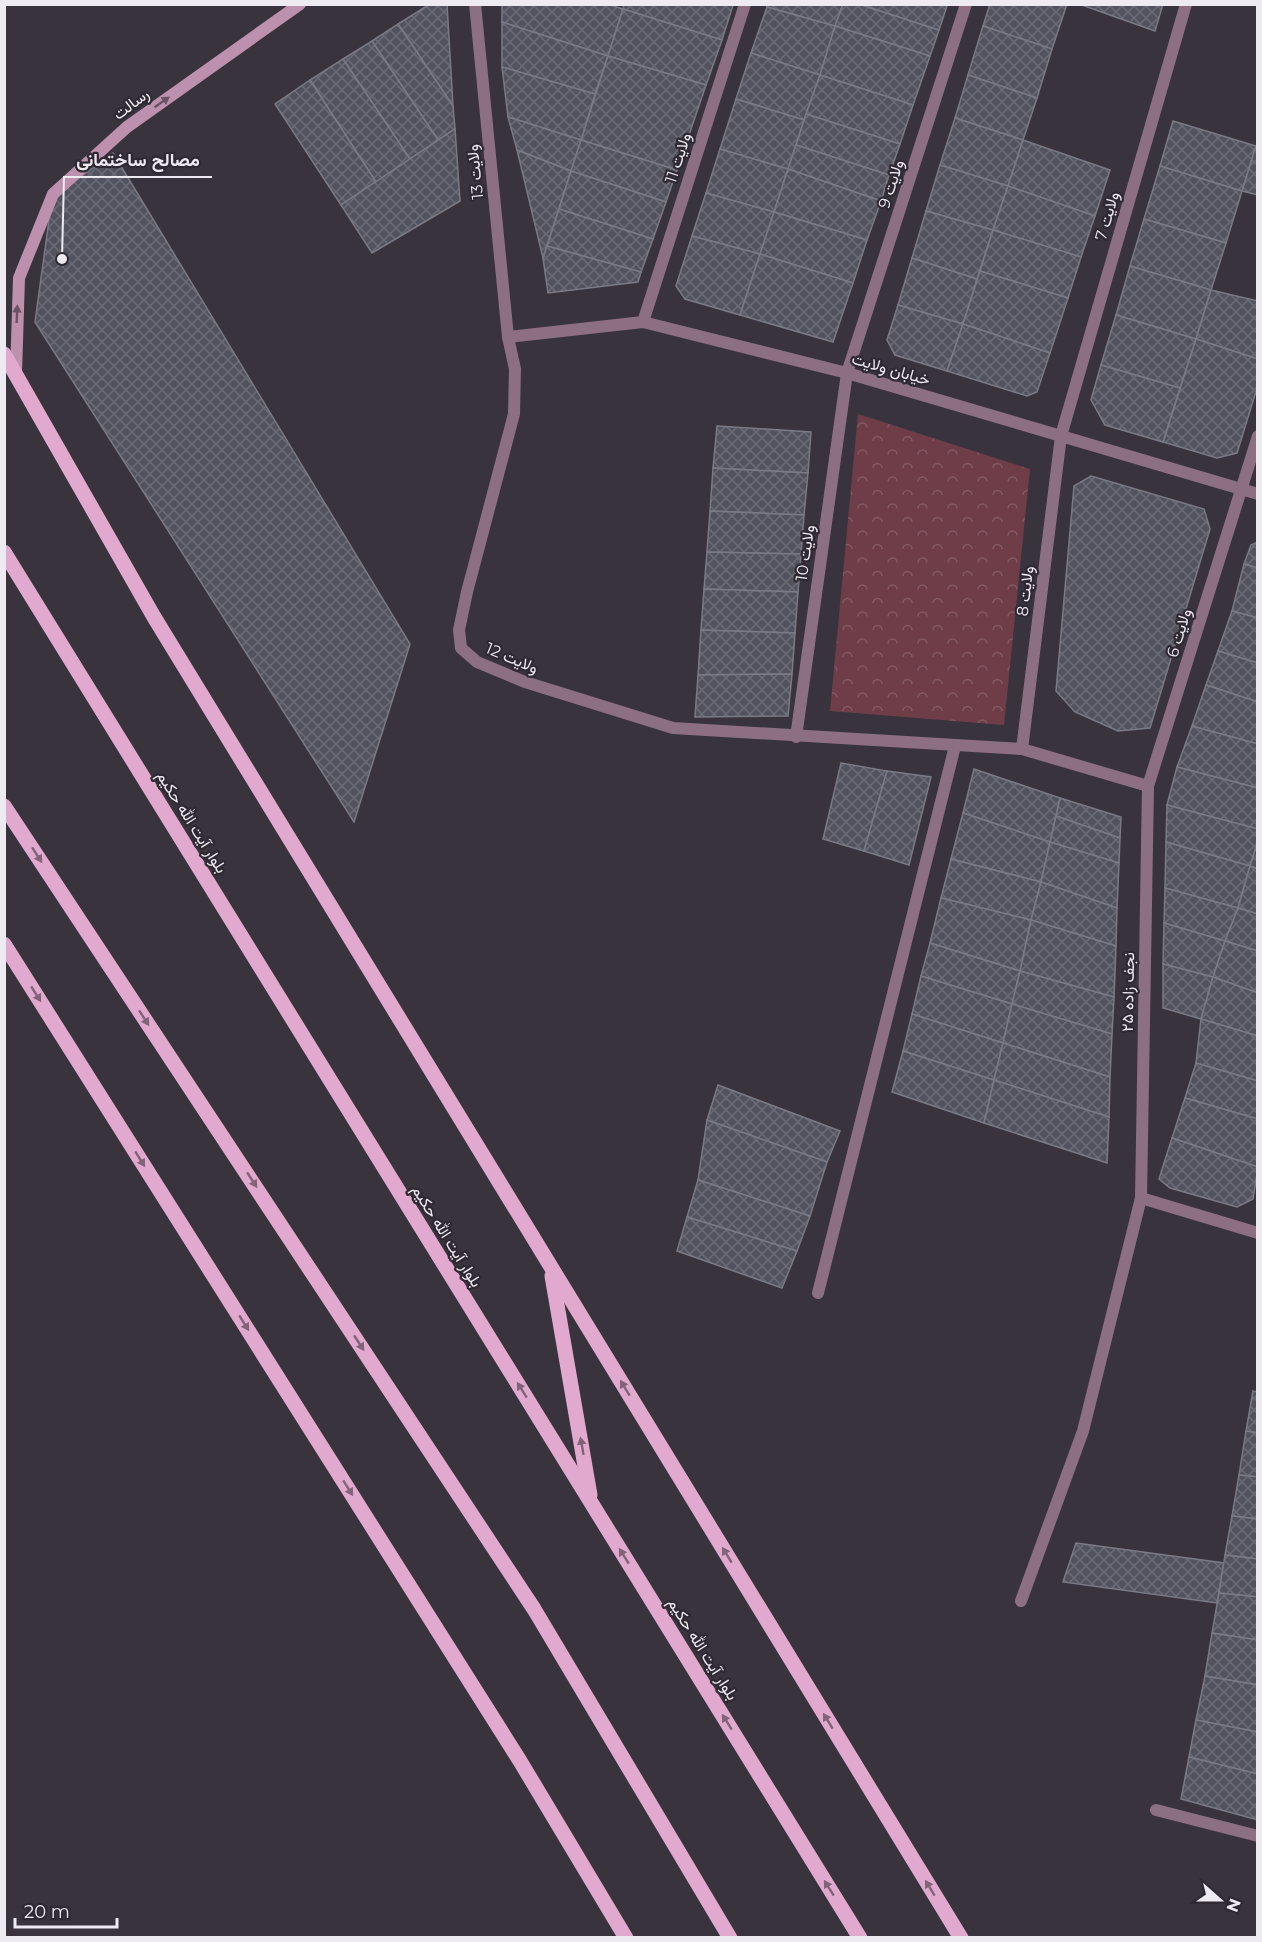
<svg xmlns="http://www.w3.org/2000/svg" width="1262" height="1942" viewBox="0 0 1262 1942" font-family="Montserrat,Vazirmatn,sans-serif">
	<defs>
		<pattern id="park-crowns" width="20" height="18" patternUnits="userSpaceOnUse" patternTransform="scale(1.5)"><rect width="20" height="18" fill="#6e3d48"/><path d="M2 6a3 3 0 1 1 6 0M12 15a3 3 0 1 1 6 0" fill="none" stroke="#835963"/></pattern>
		<pattern id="building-cross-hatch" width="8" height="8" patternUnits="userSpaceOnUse" patternTransform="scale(1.5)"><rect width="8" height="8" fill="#535360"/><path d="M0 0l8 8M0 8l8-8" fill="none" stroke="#6c6c77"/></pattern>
	</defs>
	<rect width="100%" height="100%" fill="#39333d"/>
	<path fill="url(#park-crowns)" d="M858,414L1030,469L1004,725L830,711Z"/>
	<g fill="url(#building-cross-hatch)" stroke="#7a7a87" stroke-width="1.5">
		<path d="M430,4H447L453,106L398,24Z"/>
		<path d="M502,4H607L623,9L608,56L502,22Z"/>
		<path d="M624,4H732L733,5L722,40L623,9Z"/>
		<path d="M768,4H843L835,26L767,7Z"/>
		<path d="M843,4H859L939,30L930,56L835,26Z"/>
		<path d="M859,4H942L947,6L939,30Z"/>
		<path d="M990,4H1067L1052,49L983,26Z"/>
		<path d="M1079,4H1163L1155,31Z"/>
		<path d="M767,7L835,26L820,75L751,53Z"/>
		<path d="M623,9L722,40L706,85L608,56Z"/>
		<path d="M502,22L608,56L595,94L502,67Z"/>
		<path d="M398,24L453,106L455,129L438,140L372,41Z"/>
		<path d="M835,26L930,56L913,105L820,75Z"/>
		<path d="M983,26L1052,49L1037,98L968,75Z"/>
		<path d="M372,41L438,140L410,159L343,59Z"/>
		<path d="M751,53L820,75L804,120L736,99Z"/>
		<path d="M608,56L706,85L677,170L581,140Z"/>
		<path d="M343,59L410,159L376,182L310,80Z"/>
		<path d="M502,67L595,94L581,140L508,117Z"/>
		<path d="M820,75L913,105L900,144L806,114Z"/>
		<path d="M968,75L1037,98L1023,140L955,118Z"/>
		<path d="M310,80L376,182L341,205L275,104Z"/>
		<path d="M736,99L804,120L788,169L720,149Z"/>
		<path d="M806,114L900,144L889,175L796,145Z"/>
		<path d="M508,117L581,140L571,171L517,150Z"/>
		<path d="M955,118L1023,140L1008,186L940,165Z"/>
		<path d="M1173,121L1256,146L1242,191L1160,166Z"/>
		<path d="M455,129L460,201L372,253L341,205Z"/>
		<path d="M581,140L677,170L666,202L571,171Z"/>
		<path d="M1023,140L1110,170L1095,216L1008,186Z"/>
		<path d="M796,145L889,175L881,201L788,169Z"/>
		<path d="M1256,146H1258V195L1242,191Z"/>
		<path d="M720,149L788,169L774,212L706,193Z"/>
		<path d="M517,150L571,171L543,258Z"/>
		<path d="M113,153L410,644L354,822L35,322L52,198Z"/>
		<path d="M940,165L1008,186L993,230L926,211Z"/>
		<path d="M1160,166L1242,191L1226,243L1144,219Z"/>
		<path d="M788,169L881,201L867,240L774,212Z"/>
		<path d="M571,171L666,202L653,239L559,209Z"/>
		<path d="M1008,186L1095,216L1081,257L993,230Z"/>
		<path d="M706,193L774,212L760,254L692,236Z"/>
		<path d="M559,209L653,239L641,272L547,246Z"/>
		<path d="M926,211L993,230L977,279L912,258Z"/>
		<path d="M774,212L867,240L853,283L760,254Z"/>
		<path d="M1144,219L1226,243L1211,290L1130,266Z"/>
		<path d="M993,230L1081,257L1068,298L980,271Z"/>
		<path d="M692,236L760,254L740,315L685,299L676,286Z"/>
		<path d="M547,246L641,272L638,282L548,293L543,258Z"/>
		<path d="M760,254L853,283L833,342L740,315Z"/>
		<path d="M912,258L977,279L963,324L898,305Z"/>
		<path d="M1130,266L1211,290L1196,339L1116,315Z"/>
		<path d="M980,271L1068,298L1050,353L963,324Z"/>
		<path d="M1211,290L1258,301V359L1196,339Z"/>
		<path d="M898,305L963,324L947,371L895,355L887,340Z"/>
		<path d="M1116,315L1196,339L1180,388L1101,365Z"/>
		<path d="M963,324L1050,353L1037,392L1027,396L947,371Z"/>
		<path d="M1196,339L1258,359V385L1237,453L1217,458L1163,442Z"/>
		<path d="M1101,365L1180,388L1163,442L1105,425L1091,400Z"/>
		<path d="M717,426L811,432L808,473L713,468Z"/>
		<path d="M713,468L808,473L804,515L710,511Z"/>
		<path d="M1091,476L1204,509L1210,529L1150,728L1118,731L1075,712L1056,691L1074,486Z"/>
		<path d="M710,511L804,515L801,554L707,552Z"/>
		<path d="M1258,542V568L1244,564L1251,545Z"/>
		<path d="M707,552L801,554L798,592L704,589Z"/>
		<path d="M1244,564L1258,568V618L1232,611Z"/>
		<path d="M704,589L798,592L795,633L701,630Z"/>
		<path d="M1232,611L1258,618V663L1218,651Z"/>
		<path d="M701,630L795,633L792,674L698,675Z"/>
		<path d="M1218,651L1258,663V702L1206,685Z"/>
		<path d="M792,674L788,716L695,717L698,675Z"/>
		<path d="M1206,685L1258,702V744L1192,726Z"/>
		<path d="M1192,726L1258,744V788L1177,767Z"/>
		<path d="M841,763L887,771L864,851L823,839Z"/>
		<path d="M1177,767L1258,788V829L1167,805Z"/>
		<path d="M974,769L1060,798L1050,842L963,813Z"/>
		<path d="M887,771L931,777L909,865L864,851Z"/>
		<path d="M1060,798L1121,817L1120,838L1056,816Z"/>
		<path d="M1167,805L1258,829V841L1250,866L1166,842Z"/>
		<path d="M963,813L1050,842L1041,882L951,859Z"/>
		<path d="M1056,816L1120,838L1119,863L1050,842Z"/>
		<path d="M1258,841V869L1250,866Z"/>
		<path d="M1050,842L1119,863L1117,908L1041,882Z"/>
		<path d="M1166,842L1250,866L1238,908L1165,888Z"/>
		<path d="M951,859L1041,882L1031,920L941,898Z"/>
		<path d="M1250,866L1258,869V914L1238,908Z"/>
		<path d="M1041,882L1117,908L1116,946L1031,920Z"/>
		<path d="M1165,888L1238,908L1225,941L1164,923Z"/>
		<path d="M941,898L1031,920L1020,971L930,943Z"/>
		<path d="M1238,908L1258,914V951L1225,941Z"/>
		<path d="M1031,920L1116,946L1114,997L1020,971Z"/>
		<path d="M1164,923L1225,941L1213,977L1163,964Z"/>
		<path d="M1225,941L1258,951V993L1213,977Z"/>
		<path d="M930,943L1020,971L1012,1004L921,976Z"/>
		<path d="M1163,964L1213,977L1201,1019L1163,1008Z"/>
		<path d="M1020,971L1114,997L1112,1034L1012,1004Z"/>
		<path d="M921,976L1012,1004L1003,1043L912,1014Z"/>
		<path d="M1213,977L1258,993V1036L1201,1019Z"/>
		<path d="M1012,1004L1112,1034L1110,1077L1003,1043Z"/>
		<path d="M912,1014L1003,1043L994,1080L903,1051Z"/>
		<path d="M1201,1019L1258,1036V1081L1196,1063Z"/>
		<path d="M1003,1043L1110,1077L1109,1117L994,1080Z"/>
		<path d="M903,1051L994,1080L984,1123L892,1092Z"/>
		<path d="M1196,1063L1258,1081V1119L1185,1098Z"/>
		<path d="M994,1080L1109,1117L1107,1163L984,1123Z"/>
		<path d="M718,1085L840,1131L827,1162L707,1120Z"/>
		<path d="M1185,1098L1258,1119V1167L1172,1138Z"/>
		<path d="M707,1120L827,1162L810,1216L698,1180Z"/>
		<path d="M1172,1138L1258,1167L1253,1199L1237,1207L1170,1188L1159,1179Z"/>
		<path d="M698,1180L810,1216L797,1251L687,1217Z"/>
		<path d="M687,1217L797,1251L782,1288L677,1251Z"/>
		<path d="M1253,1391L1258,1392V1433L1246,1431Z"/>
		<path d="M1246,1431L1258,1433V1477L1239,1475Z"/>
		<path d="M1239,1475L1258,1477V1519L1232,1516Z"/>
		<path d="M1232,1516L1258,1519V1559L1225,1555Z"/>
		<path d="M1076,1543L1224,1563L1217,1603L1063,1582Z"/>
		<path d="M1225,1555L1258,1559V1597L1219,1593Z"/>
		<path d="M1219,1593L1258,1597V1640L1212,1633Z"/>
		<path d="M1212,1633L1258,1640V1685L1205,1676Z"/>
		<path d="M1205,1676L1258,1685V1732L1196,1720Z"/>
		<path d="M1196,1720L1258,1732V1774L1189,1757Z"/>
		<path d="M1189,1757L1258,1774V1820L1181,1799Z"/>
	</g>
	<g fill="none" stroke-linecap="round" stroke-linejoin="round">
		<g stroke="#8c7082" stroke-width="12">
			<path d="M643,322L745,4"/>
			<path d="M818,1293L955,746"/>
			<path d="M1156,1810L1258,1836"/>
		</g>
		<g stroke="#8c7082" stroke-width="12">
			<path d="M475,4L508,337L515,369L514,414L467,592L459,630L461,648L477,662L525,682L673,728L1022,749L1148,786"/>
			<path d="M508,337L643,322L847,373L1258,494"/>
			<path d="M796,737L847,373L966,4"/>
			<path d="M1022,749L1061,436L1186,4"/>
			<path d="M1141,1198L1258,1233"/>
			<path d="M1021,1601L1083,1431L1141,1198L1148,786L1258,436"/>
		</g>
		<path stroke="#bd90ae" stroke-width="12" d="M16,373L19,278L53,194L127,127L300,4"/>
		<g stroke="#e2a9cf" stroke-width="15">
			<path d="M4,354L154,617L961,1938"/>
			<path d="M4,552L860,1938"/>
			<path d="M4,806L534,1609L730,1938"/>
			<path d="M4,944L520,1761L626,1938"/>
			<path d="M552,1276L590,1495"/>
		</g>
	</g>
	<defs><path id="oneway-solid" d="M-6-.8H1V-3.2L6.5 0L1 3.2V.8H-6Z" transform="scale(1.5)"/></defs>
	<g fill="#685264">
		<use href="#oneway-solid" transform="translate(162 102) rotate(-35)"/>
		<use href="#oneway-solid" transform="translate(17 314) rotate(-88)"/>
	</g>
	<g fill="#806379">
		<use href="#oneway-solid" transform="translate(37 855) rotate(57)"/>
		<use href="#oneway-solid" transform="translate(36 994) rotate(58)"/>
		<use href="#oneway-solid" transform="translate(144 1018) rotate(57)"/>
		<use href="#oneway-solid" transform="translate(140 1159) rotate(58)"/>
		<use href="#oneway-solid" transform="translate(252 1180) rotate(57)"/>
		<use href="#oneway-solid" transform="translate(244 1323) rotate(58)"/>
		<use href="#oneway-solid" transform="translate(359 1343) rotate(57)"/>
		<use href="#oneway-solid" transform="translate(625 1388) rotate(-121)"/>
		<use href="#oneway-solid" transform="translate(522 1390) rotate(-122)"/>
		<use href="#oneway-solid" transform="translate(582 1446) rotate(-100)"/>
		<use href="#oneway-solid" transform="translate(348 1488) rotate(58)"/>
		<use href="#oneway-solid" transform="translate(727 1555) rotate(-121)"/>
		<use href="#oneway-solid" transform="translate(624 1556) rotate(-122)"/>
		<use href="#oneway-solid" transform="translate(828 1721) rotate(-121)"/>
		<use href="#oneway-solid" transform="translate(727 1722) rotate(-122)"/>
		<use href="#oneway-solid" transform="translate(829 1888) rotate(-122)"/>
		<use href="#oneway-solid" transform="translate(930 1888) rotate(-121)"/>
	</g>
	<g text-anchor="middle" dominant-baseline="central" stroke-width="4.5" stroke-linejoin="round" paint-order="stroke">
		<g font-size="16" fill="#eeeaf1" stroke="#2f2933">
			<text transform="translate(131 104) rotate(-37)">رسالت</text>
			<text transform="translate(678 158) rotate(-72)">ولایت 11</text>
			<text transform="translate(475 172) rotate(-96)">ولایت 13</text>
			<text transform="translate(891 184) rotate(-72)">ولایت 9</text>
			<text transform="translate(1107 216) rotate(-74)">ولایت 7</text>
			<text transform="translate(891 369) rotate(16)">خیابان ولایت</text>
			<text transform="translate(805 553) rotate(-82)">ولایت 10</text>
			<text transform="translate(1025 591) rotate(-83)">ولایت 8</text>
			<text transform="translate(1179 633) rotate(-73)">ولایت 6</text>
			<text transform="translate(512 658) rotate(23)">ولایت 12</text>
			<text transform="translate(192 822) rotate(58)">بلوار آیت الله حکیم</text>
			<text transform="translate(1128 992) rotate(-89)">نجف زاده ۲۵</text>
			<text transform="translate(447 1236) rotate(58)">بلوار آیت الله حکیم</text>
			<text transform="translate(703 1649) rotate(58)">بلوار آیت الله حکیم</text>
		</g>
	</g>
	<path fill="none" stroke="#eeeaf1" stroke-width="2" d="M62 259L64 177H212"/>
	<circle fill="#eeeaf1" stroke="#2f2933" stroke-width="2" cx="62" cy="259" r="6"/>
	<g font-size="18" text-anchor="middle" font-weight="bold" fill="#eeeaf1" stroke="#2f2933" stroke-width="4.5" stroke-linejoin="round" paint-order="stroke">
		<text x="138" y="166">مصالح ساختمانی</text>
	</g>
	<rect width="1262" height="1942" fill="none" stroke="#eeeaf1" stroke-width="12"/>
	<g transform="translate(1220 1900) rotate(111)" stroke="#2f2933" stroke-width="4.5" paint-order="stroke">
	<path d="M0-4.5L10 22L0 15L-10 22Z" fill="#eeeaf1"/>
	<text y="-9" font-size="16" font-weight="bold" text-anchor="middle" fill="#eeeaf1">N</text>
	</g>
	<path d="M15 1918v9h102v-9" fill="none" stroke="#eeeaf1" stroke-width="3"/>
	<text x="24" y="1918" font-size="18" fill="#eeeaf1" stroke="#2f2933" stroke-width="4.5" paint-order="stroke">20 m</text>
</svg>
